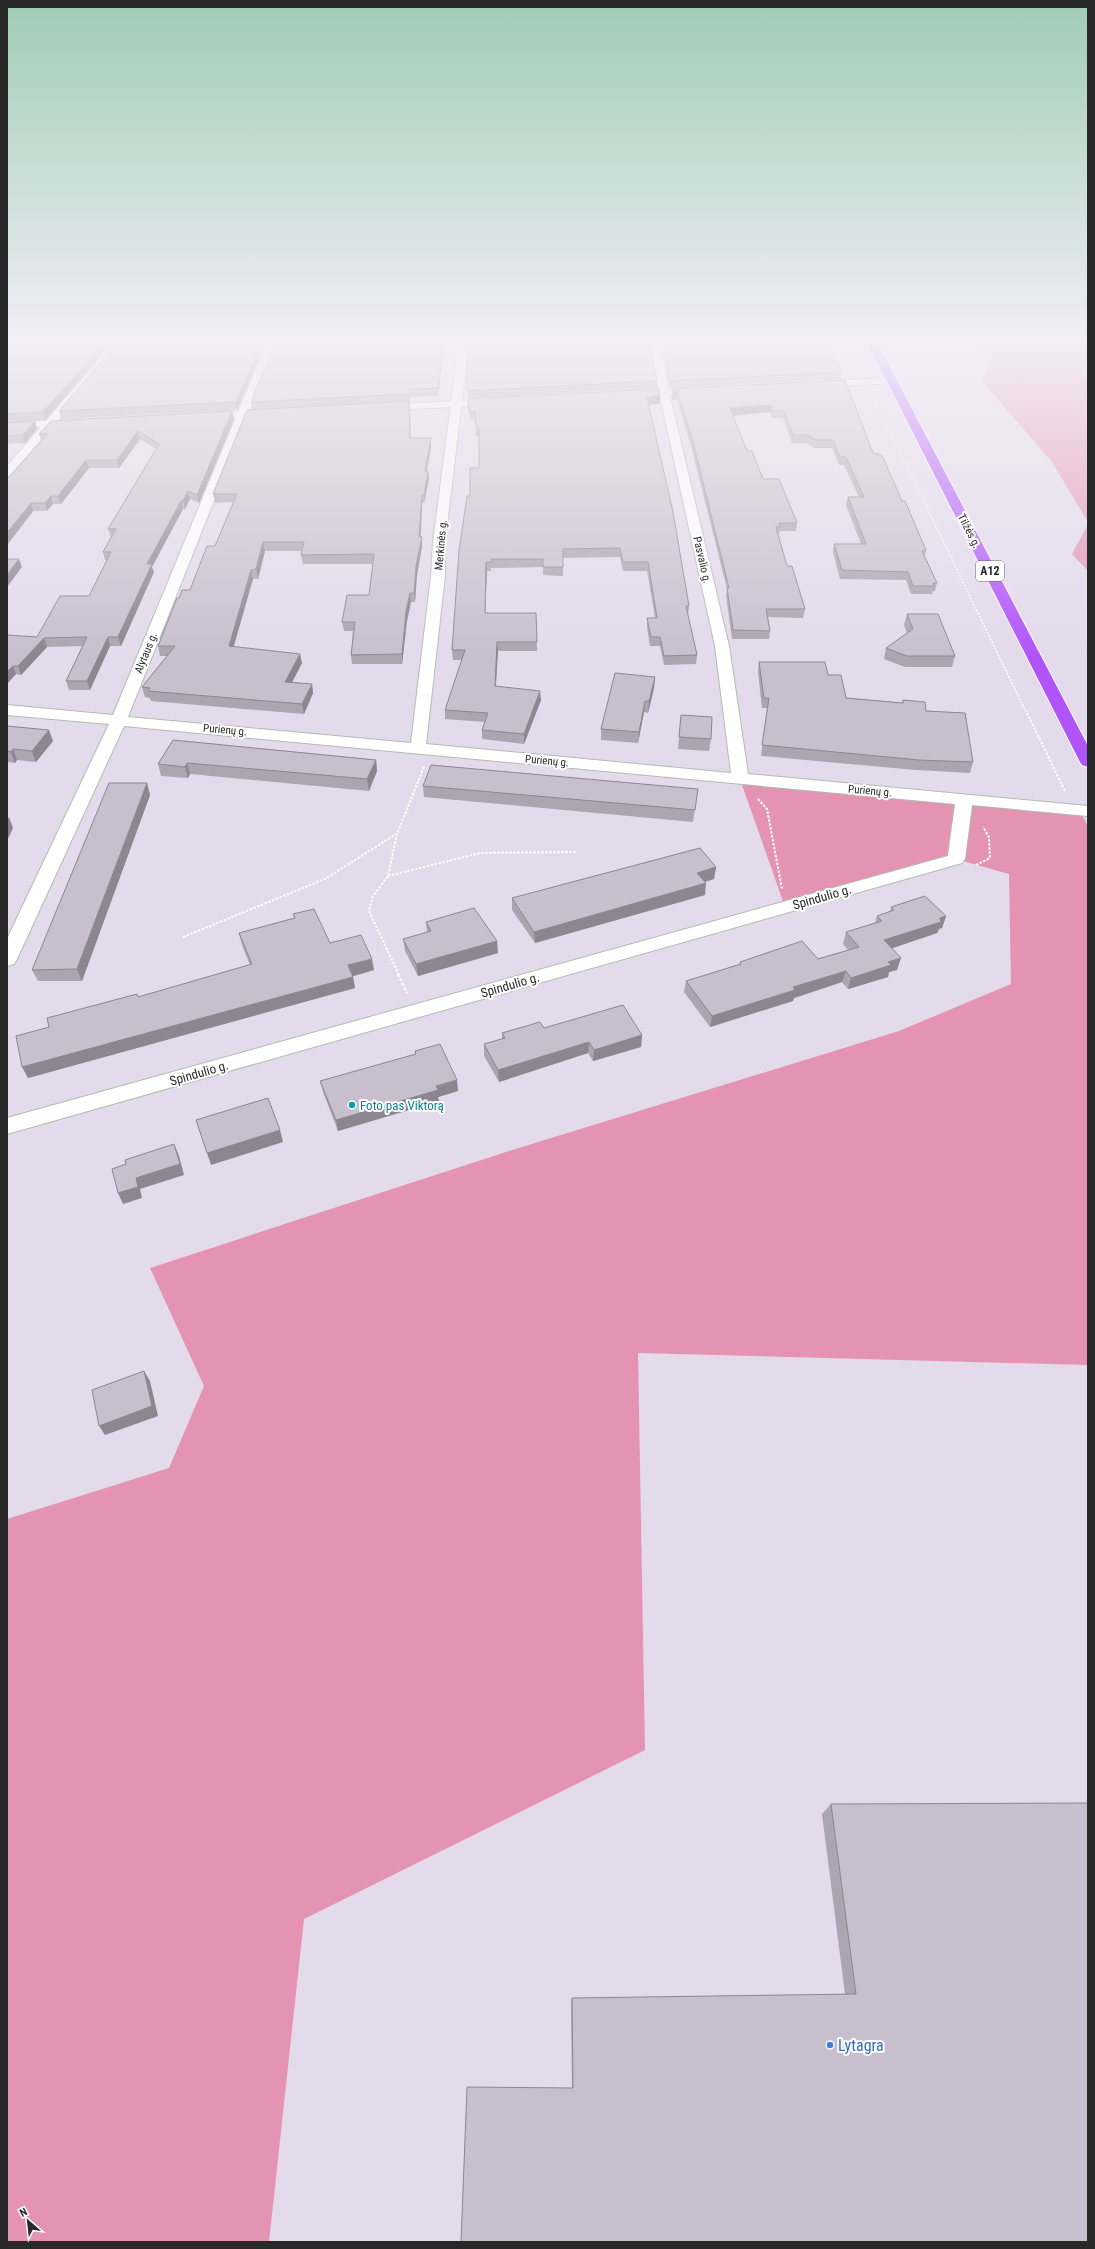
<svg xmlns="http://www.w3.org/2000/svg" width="1095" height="2249" viewBox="0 0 1095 2249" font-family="'Roboto Condensed',sans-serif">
	<rect width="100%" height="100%" fill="#e3daeb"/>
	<g fill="#e494b2">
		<path d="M970,342H1088V361L1081,373L1082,377H1088V522L1052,462L982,381L993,359Z"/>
		<path d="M1088,524V571L1072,554Z"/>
		<path d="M740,779L1080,810L1088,827V1365L638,1353L645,1750L304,1919L269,2242H7V1519L169,1468L204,1386L150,1268L509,1151L899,1031L1011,984L1009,874L956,859L785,907Z"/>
	</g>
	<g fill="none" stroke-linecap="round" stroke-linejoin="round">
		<g stroke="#b1bdae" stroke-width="2">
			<g id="minor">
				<path d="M114,342H124L11,476L7,477V466Z"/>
				<path d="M267,342H277L128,717L411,743L431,576L433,542L459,342H469L445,542V576L426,744L731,773L715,646L659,392L650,342H660L669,392L729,646L748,774L1088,806V816L972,805L965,859L962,863L7,1134V1118L948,856L955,804L124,726L17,959L14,964L7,966V939L109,724L7,715V705L113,715Z"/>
			</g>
		</g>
		<g stroke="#b1bdae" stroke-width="2">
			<g id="secondary">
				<path d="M892,378L897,381L896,383L815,387L810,384L815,381Z"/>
				<path d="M701,387L706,390L705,392L629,397L624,394L629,391Z"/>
				<path d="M497,399L502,402L501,404L380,411L375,408L380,405Z"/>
				<path d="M275,410L279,411L280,413L279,415L204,419L199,416L204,413Z"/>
				<path d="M78,419L82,420L84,422L82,424L7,429V423Z"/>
			</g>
		</g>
		<g stroke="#fff" stroke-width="2">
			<path id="trunk" d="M867,342H877L1088,746V767L1082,765L1080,762Z"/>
		</g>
		<g stroke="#fff" stroke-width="1" stroke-dasharray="1.5 1" stroke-linecap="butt">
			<path d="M847,342L859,367"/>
			<path d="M873,396L927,507"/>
		</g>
		<path stroke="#fff" stroke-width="1.5" stroke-dasharray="2 1.5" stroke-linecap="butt" d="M926,506L1027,714"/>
		<g stroke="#fff" stroke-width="2" stroke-dasharray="2.5 1.5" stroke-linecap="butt">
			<path d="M1027,713L1065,791"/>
			<path d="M758,799L767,809L782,889"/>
			<path d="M976,865L990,858L989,837L983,827"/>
			<path d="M388,876L480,853L577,852"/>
			<path d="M183,937L325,879L396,834"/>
			<path d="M399,975L369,911L373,896L388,876L397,834L424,767"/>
		</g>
		<path stroke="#fff" stroke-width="2.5" stroke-dasharray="3 2" stroke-linecap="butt" d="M398,974L407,993"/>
		<use href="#minor" fill="#fff" fill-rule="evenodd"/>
		<use href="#secondary" fill="#fff" fill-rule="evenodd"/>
		<use href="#trunk" fill="#b054f9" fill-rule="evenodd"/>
	</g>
	<g fill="#aba4b1">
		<path d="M7,342H113L45,420L7,422Z"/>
		<path d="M266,342L237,410L61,419L59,411Z"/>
		<path d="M445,342L438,396L410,397V401L252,409L251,402Z"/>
		<path d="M469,342H650L657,381V388L468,398L466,373Z"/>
		<path d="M662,342H828L841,372L840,379L670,388Z"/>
		<path d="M845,380L873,453L902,501L926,550L925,556L937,583L935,591H933L932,594H911L906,580L840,579L833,552L834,544H861L846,505L848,497H859L844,465H839L832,448H814L807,443H792L783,418H772L770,412L733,416L747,451L763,479L797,523L796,531H779V535H778L787,566L805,609L803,618L768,617L770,631L769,639H732L726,596L727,589L692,450L677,399L672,400V389Z"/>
		<path d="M660,395V403L649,406L689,606L688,615L697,655L696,664L664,665L660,646H650L647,627V618H655L647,571H623L620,557L563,558V576L543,575V567L491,568V571H487L485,613H536L537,651H498L496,686L541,700L524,744L482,739V730L485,722L445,719V710L462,660H453L452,650L470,496L479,468V436H476V419L470,420L468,399Z"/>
		<path d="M409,401L411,438L431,447L427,471L429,479L424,503H422L421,537L422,546L417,575L415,602H411L407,621L402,664H352L351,655L353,631H344L342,622L369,595L373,564H303L301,555L302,551H265L258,579H253L233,647L302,663L292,682L312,684L313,693L304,714L151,701L150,698L145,697L142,687L167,656H160L158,646L179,598L190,590L215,546L233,502L215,503L213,494Z"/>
		<path d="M232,411L234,419L199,503L190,499L185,509H183L152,567L154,572L121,646H110L90,690H69L66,681L83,646L47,647L21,675L16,674L7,684V635L37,637L89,596L107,560H105L103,552L111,537L108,529L156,449L140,439L119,468H89L61,504H53L47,511H33L7,545V477H9L41,440L39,434Z"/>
		<path d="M35,421L37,429L25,443L7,444V423Z"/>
		<path d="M907,614L955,656L952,667H905L884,659L886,648L907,633L904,625Z"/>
		<path d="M759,662L828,675L846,698L902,703L903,700L926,711L973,762L970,773L916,770L761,756L767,708H762L758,672Z"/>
		<path d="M655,677L654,688L648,713L644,712L638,743L601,740V729Z"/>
		<path d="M681,715L711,739L709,751L678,749Z"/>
		<path d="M7,726L53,741L36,762L17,760L15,763L7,762Z"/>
		<path d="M173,740L376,760L377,771L369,791L190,774L188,778L161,776L158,764Z"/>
		<path d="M147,783L150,795L82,981H38L32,970Z"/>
		<path d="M423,786L698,789L693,822L424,797Z"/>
		<path d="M716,867L714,879L705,882V895L535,943L512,910V898Z"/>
		<path d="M891,907L946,916L942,928L939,929L937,933L892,948L897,970L889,972L888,977L848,989L842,982L794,998L793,1001L710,1027L684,992L686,981L740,964V962L818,959L848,950L843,944L846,932L875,923L877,916L890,912Z"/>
		<path d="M293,914L330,943L374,970L353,976L355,988L28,1078L49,1027L138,997L250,965L242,945L239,933L294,918Z"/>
		<path d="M426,922L498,953L418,976L405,951L403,939L427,933Z"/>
		<path d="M544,1028L642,1035L641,1047L593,1061L588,1053L499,1082L484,1056V1044L502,1039V1033Z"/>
		<path d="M415,1051L458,1091L438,1097L439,1101L338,1131L323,1092L320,1081L415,1055Z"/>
		<path d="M831,1804L1088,2242L572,2088L571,2002L572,1998L845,1994L822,1814Z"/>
	</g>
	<g fill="#8b8690">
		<path d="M105,342H113L45,420L43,412Z"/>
		<path d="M262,342H266L237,410L236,402Z"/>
		<path d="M444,342H445L438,396V388Z"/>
		<path d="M677,391V399L672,400L673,392Z"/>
		<path d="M660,395V403L647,406V398Z"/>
		<path d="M409,401L410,410L411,447L410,438Z"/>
		<path d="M771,405L770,412L729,416L730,408Z"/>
		<path d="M232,411L234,419L199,503L197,495Z"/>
		<path d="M35,421L37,429L25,443L23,435Z"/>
		<path d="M138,431L140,439L119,468L117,460Z"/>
		<path d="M431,438V447L425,479V471Z"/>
		<path d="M86,460L89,468L61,504L58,496Z"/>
		<path d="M428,471L429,479L424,503V495Z"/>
		<path d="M188,491L190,499L185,509L183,501Z"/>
		<path d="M422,495V503L420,543L422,537V546L417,575L415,602L414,593L416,566L419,537Z"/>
		<path d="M51,496L53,504L47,511L45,503Z"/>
		<path d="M181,501L183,509L152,567L154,572L121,646L118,637L147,564Z"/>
		<path d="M31,503L33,511L7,545V533Z"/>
		<path d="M263,542L265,551L258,579L256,569Z"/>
		<path d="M19,559L22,567L7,587V575Z"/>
		<path d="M486,562L487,571L485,622V613Z"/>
		<path d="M251,570L253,579L231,656L229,646Z"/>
		<path d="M410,593L411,602L407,621L402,664V654L406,611Z"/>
		<path d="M108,637L110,646L90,690L87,681Z"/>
		<path d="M44,638L47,647L21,675L18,666Z"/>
		<path d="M497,642L498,651L495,696V686Z"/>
		<path d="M300,654L302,663L287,692L285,682Z"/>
		<path d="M13,666L16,674L7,684V672Z"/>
		<path d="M655,677L654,688L648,713L649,701Z"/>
		<path d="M312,684L313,693L304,714L302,704Z"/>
		<path d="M540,691L541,700L524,744V734Z"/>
		<path d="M645,701L644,712L638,743L639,732Z"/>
		<path d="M49,730L53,741L36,762L32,751Z"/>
		<path d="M13,749L17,760L15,763L11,752Z"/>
		<path d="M376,760L377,771L369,791L367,779Z"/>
		<path d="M187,763L190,774L188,778L185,767Z"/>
		<path d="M147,783L150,795L82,981L77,969Z"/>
		<path d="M9,817L13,828L7,841V820Z"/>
		<path d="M716,867L714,879L696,884L697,873Z"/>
		<path d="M706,883L705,895L535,943L534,932Z"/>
		<path d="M946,916L942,928L939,929L937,933L881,952L884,940Z"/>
		<path d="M497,941L498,953L418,976L416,964Z"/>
		<path d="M901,958L897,970L889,972L888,977L848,989L851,978L888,962Z"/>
		<path d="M372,959L374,970L350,977L348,965Z"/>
		<path d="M846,971L842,982L794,998L793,1001L710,1027L712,1016L793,987Z"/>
		<path d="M353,977L355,988L28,1078L22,1067Z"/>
		<path d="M642,1035L641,1047L593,1061L594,1050Z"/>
		<path d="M589,1042L588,1053L499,1082L498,1070Z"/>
		<path d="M457,1080L458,1091L438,1097L439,1101L338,1131L336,1120Z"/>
		<path d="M280,1130L283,1142L211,1165L207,1153Z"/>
		<path d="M174,1144L179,1156L184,1175L140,1189L142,1198L123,1204L118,1193Z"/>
		<path d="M144,1371L150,1381L158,1416L105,1435L99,1426Z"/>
	</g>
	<g fill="#c7bfce" stroke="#8b8690">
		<path d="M7,342H105L43,412L7,414Z"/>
		<path d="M118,342H262L236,402L59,411Z"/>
		<path d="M275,342H444L438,388L409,389V394L251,402Z"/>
		<path d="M469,342H650L657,381L467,391L466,373Z"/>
		<path d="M663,342H828L841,372L670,381Z"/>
		<path d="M845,380L873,453L882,455L902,501H905L926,550L922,551L937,583H933L934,586H913L908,572L842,570L834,544H866L848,497H864L846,457H840L833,440H815L808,435H793L784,411H773L771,405L730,408L747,451H752L763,479H779L797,523H779L780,527H776L787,566H792L805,609H766L770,631L733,630L727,588H729L693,442L677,391L673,392L672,389Z"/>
		<path d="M659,389L660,395L647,398L673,512L689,606H686L697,655L664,656L660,637H651L647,618H657L648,562H623L620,548L563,549V567H543V559H491V562H486L485,613H536L537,642H497L495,686L540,691L524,734L482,730L488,713L445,710L465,650H452L459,551L467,496H470V468H479V428H476L475,411L469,412L468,399Z"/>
		<path d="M409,401L410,438H431L425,471H428L424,495H422L419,537H422L416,566L414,593H410L406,611L402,654L351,655L355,622H342L347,595H369L374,554L301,555L304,542H263L256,569L251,570L229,646L300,654L285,682L312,684L302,704L148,691L150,688L142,687L175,646H158L177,598H179L182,590H190L207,546H215L237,494H213L247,410Z"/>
		<path d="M232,411L197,495L188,491L183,501H181L147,564H152L118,637H108L87,681H66L87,637L44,638L18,666H13L7,672V635L37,637L60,596H89L111,552H103L116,529H108L159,444L138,431L117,460H86L58,496H51L45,503H31L7,533V477H9L47,434H39L51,421Z"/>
		<path d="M35,421L23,435L7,436V423Z"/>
		<path d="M7,559H19L7,575Z"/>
		<path d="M907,614H938L955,656H907L886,648L913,629Z"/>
		<path d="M759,662H825L828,675H841L846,698L903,703V700L925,702L926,711L965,713L973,762L919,760L762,745L769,698H764Z"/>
		<path d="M615,673L655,677L649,701H645L639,732L601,729Z"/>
		<path d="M681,715L712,717L711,739L679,737Z"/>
		<path d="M7,726L49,730L32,751L13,749L11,752L7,751Z"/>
		<path d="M173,740L376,760L367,779L187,763L185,767L158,764Z"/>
		<path d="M431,765L698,789L695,810L423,786Z"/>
		<path d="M109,783H147L77,969L32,970Z"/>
		<path d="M700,848L716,867L697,873L706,883L534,932L512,898Z"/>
		<path d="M925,896L946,916L940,918L941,922L884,940L901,958L888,962L891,965L851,978L846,971L793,987L795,990L712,1016L686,981L741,964L740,962L802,941L818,959L859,947L846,932L882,921L877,916L894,910L891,907Z"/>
		<path d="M474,908L497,941L416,964L403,939L431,931L426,922Z"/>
		<path d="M314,909L330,943L361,935L372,959L348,965L353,977L22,1067L16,1036L49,1027L47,1018L137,994L138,997L252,964L239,933L295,918L293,914Z"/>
		<path d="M623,1005L642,1035L594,1050L589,1042L498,1070L484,1044L505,1038L502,1033L540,1022L544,1028Z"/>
		<path d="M440,1044L457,1080L436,1086L438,1090L336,1120L320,1081L416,1054L415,1051Z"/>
		<path d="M268,1098L280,1130L207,1153L196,1120Z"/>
		<path d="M174,1144L180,1164L136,1178L138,1187L118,1193L112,1169L126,1164L125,1160Z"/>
		<path d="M144,1371L152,1406L99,1426L92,1390Z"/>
		<path d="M1088,1803V2242H461L467,2087L573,2088L572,1998L856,1994L831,1804Z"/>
	</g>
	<linearGradient id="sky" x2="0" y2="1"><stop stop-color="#9fccb5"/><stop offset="0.52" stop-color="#f2eef6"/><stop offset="1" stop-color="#f2eef6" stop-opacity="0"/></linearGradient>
	<rect width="1095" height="657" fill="url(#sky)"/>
	<circle fill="#0f9aa8" stroke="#fff" stroke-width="1.5" cx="352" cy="1105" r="4"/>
	<circle fill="#3f7fe0" stroke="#fff" stroke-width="1.5" cx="830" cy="2045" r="4"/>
	<g text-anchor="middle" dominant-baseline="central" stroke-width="4" stroke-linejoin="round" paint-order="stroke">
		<g font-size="11" fill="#292929" stroke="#fff">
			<text transform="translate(969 531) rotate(63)">Tilžės g.</text>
			<text transform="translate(441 545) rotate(-85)">Merkinės g.</text>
			<text transform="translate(702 560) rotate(77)">Pasvalio g.</text>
			<text transform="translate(146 653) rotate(-68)">Alytaus g.</text>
			<text transform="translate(225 730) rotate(5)">Purienų g.</text>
			<text transform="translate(547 761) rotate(5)">Purienų g.</text>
			<text transform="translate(870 791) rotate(5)">Purienų g.</text>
		</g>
		<rect fill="#fff" stroke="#696969" stroke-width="1" x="976" y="561" width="28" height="20" rx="3"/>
		<g font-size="12" font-weight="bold" fill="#292929">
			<text x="990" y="571">A12</text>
		</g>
		<g font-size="13" fill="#292929" stroke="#fff">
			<text transform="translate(822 897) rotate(-16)">Spindulio g.</text>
			<text transform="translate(510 985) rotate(-16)">Spindulio g.</text>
			<text transform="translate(199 1073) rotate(-16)">Spindulio g.</text>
		</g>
		<g font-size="13" fill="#0d838f" stroke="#fff" text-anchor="start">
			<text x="360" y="1105">Foto pas Viktorą</text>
		</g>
		<g font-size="16" fill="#366cbe" stroke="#fff" text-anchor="start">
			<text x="838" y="2045">Lytagra</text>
		</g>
	</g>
	<rect width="1095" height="2249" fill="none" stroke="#292929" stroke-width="16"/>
	<g transform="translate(28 2221) rotate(332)" stroke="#ffffff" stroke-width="3" paint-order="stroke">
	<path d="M0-3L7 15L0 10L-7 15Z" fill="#292929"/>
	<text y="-6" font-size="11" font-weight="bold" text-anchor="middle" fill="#292929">N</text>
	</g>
</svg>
